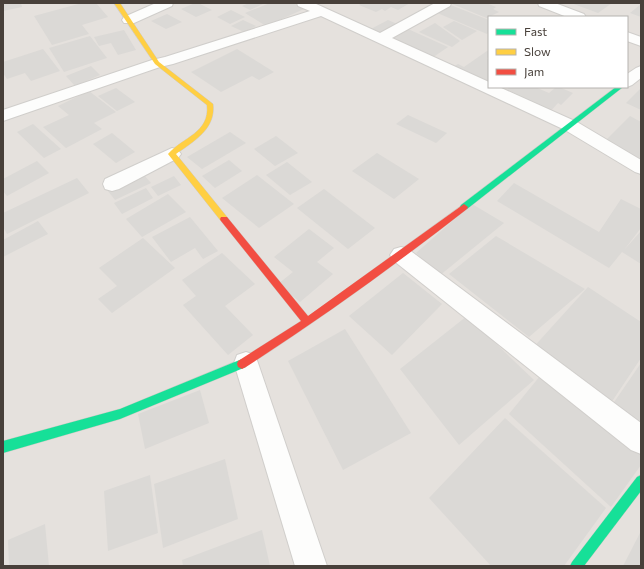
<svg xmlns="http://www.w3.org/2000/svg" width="644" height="569" viewBox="0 0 644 569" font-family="Commissioner,sans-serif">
	<rect width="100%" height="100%" fill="#f2f0ee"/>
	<path fill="#e5e1dd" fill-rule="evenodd" d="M3,3H641V566H3ZM489,17H627V87H489Z"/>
	<g fill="#dbd9d6">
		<path d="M3,3H21L22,7L3,11Z"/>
		<path d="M82,3H96L108,17L82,25L89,34L52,45L34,16Z"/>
		<path d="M195,3H198L212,10L196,17L181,9Z"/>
		<path d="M249,3H265L250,10L242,6Z"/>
		<path d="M270,3H294L304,9L266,26L245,13Z"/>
		<path d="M362,3H410L398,10L391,7L385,11L382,9L376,12L359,5Z"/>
		<path d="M450,3H486L496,7L493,9L499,12L489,17V19Z"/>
		<path d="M571,3H612L598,13Z"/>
		<path d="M448,4L489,20V32L487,34L435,12Z"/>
		<path d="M641,4V17L630,13Z"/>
		<path d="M231,10L245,17L230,24L217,17Z"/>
		<path d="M167,14L182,22L166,29L151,21Z"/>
		<path d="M243,20L256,26L244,32L231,26Z"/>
		<path d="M388,20L402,26L382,37L369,30Z"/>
		<path d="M454,21L477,31L462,40L443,27Z"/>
		<path d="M435,23L460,41L452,47L419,32Z"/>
		<path d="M408,29L448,47L429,60L388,40Z"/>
		<path d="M124,30L136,50L118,55L111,43L99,46L94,37Z"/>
		<path d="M90,36L107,58L64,72L49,48Z"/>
		<path d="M43,49L60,71L31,81L25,73L7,79L3,73V62Z"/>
		<path d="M237,49L274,72L259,80L252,76L221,92L191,72Z"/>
		<path d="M487,51L489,52V57L487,58L489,60V85L450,69L458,64L464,67Z"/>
		<path d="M91,66L100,75L75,86L66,76Z"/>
		<path d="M510,87H535L549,93L556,87H559L573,93L561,105L558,103L548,114L503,93Z"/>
		<path d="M116,88L135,102L117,111L98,96Z"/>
		<path d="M641,88V110L626,103Z"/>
		<path d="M89,91L116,112L94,123L102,129L66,148L43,127L69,115L58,106Z"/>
		<path d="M408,115L447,133L436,143L396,124Z"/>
		<path d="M630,116L641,122V165L603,143Z"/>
		<path d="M33,124L61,149L44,158L17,132Z"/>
		<path d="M230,132L246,143L202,169L187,157Z"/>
		<path d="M112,133L135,152L116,163L93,144Z"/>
		<path d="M276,136L298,153L275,166L254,149Z"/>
		<path d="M377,153L419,179L394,199L352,171Z"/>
		<path d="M229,160L242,171L215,188L202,176Z"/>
		<path d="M37,161L49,173L7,196L3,191V179Z"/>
		<path d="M287,162L312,182L290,195L266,175Z"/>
		<path d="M143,174L151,183L115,200L108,191Z"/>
		<path d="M257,175L294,204L259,228L222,198Z"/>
		<path d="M174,176L181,185L158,196L151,187Z"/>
		<path d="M77,178L89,193L7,234L3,227V213Z"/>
		<path d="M514,183L599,232L621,199L641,209V228L624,250L641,231V264L622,252L609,268L497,201Z"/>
		<path d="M146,188L153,198L122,214L114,203Z"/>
		<path d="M324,189L375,228L348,249L297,208Z"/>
		<path d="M168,194L186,212L142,237L126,219Z"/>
		<path d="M472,204L504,223L439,276L416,253Z"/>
		<path d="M190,217L218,251L203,259L195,248L171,262L152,237Z"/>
		<path d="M38,221L48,234L3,257V240Z"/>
		<path d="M309,229L334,248L317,262L333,274L300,302L278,284L293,272L274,257Z"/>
		<path d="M496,236L585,289L529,337L449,274Z"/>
		<path d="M143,238L175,268L112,313L98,299L117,286L99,268Z"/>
		<path d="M222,253L255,284L225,306L253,335L228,355L183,305L196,296L182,280Z"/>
		<path d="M403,273L442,304L392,355L349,316Z"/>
		<path d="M588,287L641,322V358L607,409L531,350Z"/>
		<path d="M467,316L534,380L459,445L400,369Z"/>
		<path d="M345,329L411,433L343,470L288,361Z"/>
		<path d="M641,363V435L608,411Z"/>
		<path d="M540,376L641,453V465L611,507L509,414Z"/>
		<path d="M200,390L209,423L145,449L138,414Z"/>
		<path d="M505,418L606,508L564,566H491L429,498Z"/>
		<path d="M225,459L238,519L163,548L154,484Z"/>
		<path d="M150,475L158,533L108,551L104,491Z"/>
		<path d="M45,524L49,566H9L8,540Z"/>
		<path d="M262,530L270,566H183L182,560Z"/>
		<path d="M641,531V566H623Z"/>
	</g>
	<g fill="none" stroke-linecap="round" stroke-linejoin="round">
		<g stroke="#d0cecb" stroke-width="2">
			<g id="street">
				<path d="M156,3H173L172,6L134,23H124L122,20L124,17Z"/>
				<path d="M297,3H314L380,33L435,3H451L450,6L392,38L489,82V87H499L577,122L641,160V174L635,172L565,130L321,16L173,64L160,67L3,121V110L152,60L165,57L310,11L298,6Z"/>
				<path d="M538,3H555L584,14L586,17H567L539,6Z"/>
				<path d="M627,32L641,37V46L627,41Z"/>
				<path d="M641,66V78L632,85L627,87V74L636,68Z"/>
				<path d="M172,148L178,150L181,154L178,158L119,189L112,191L105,189L103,184L105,179Z"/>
				<path d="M401,247L408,249L641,423V454L631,450L394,261L390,255L394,249Z"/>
				<path d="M246,352L255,355L258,363L327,566H295L234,363L237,355Z"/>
			</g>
		</g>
		<g stroke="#d0ccc6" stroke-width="1">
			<g id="fast">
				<path d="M616,87H623L467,209H461L460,207L461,205Z"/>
				<path d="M242,359L246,361L247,364L246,367L120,419L3,453V441L120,409Z"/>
				<path d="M641,475V491L584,566H570L572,562L637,477Z"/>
			</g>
		</g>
		<g stroke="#d0ccc6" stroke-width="1">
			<path id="slow" d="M114,3H120L159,62L213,104C216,129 194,141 176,154L227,217L228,219L227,221H221L168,154C183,137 210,133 207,105L155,64Z"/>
		</g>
		<g stroke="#d0ccc6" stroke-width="1">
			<path id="jam" d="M464,204L468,207L467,209C395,265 322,318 246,367L242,369L238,367L237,364L238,361L301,321L221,221L220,219L221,217H227L308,316Z"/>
		</g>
		<use href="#street" fill="#fdfdfc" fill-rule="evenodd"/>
		<use href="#fast" fill="#16e098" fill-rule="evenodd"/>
		<use href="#slow" fill="#ffcf43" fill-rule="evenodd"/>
		<use href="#jam" fill="#f24e42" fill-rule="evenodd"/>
	</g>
	<rect width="644" height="569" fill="none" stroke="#48403a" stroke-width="8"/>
	<rect x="488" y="16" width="140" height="72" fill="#ffffff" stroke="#b6b3b0"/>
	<rect x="496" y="29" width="20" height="6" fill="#16e098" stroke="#b6b3b0"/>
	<text x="524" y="36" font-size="12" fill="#48403a">Fast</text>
	<rect x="496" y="49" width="20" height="6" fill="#ffcf43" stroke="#b6b3b0"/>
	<text x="524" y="56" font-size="12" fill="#48403a">Slow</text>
	<rect x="496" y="69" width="20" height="6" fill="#f24e42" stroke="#b6b3b0"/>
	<text x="524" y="76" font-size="12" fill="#48403a">Jam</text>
</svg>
